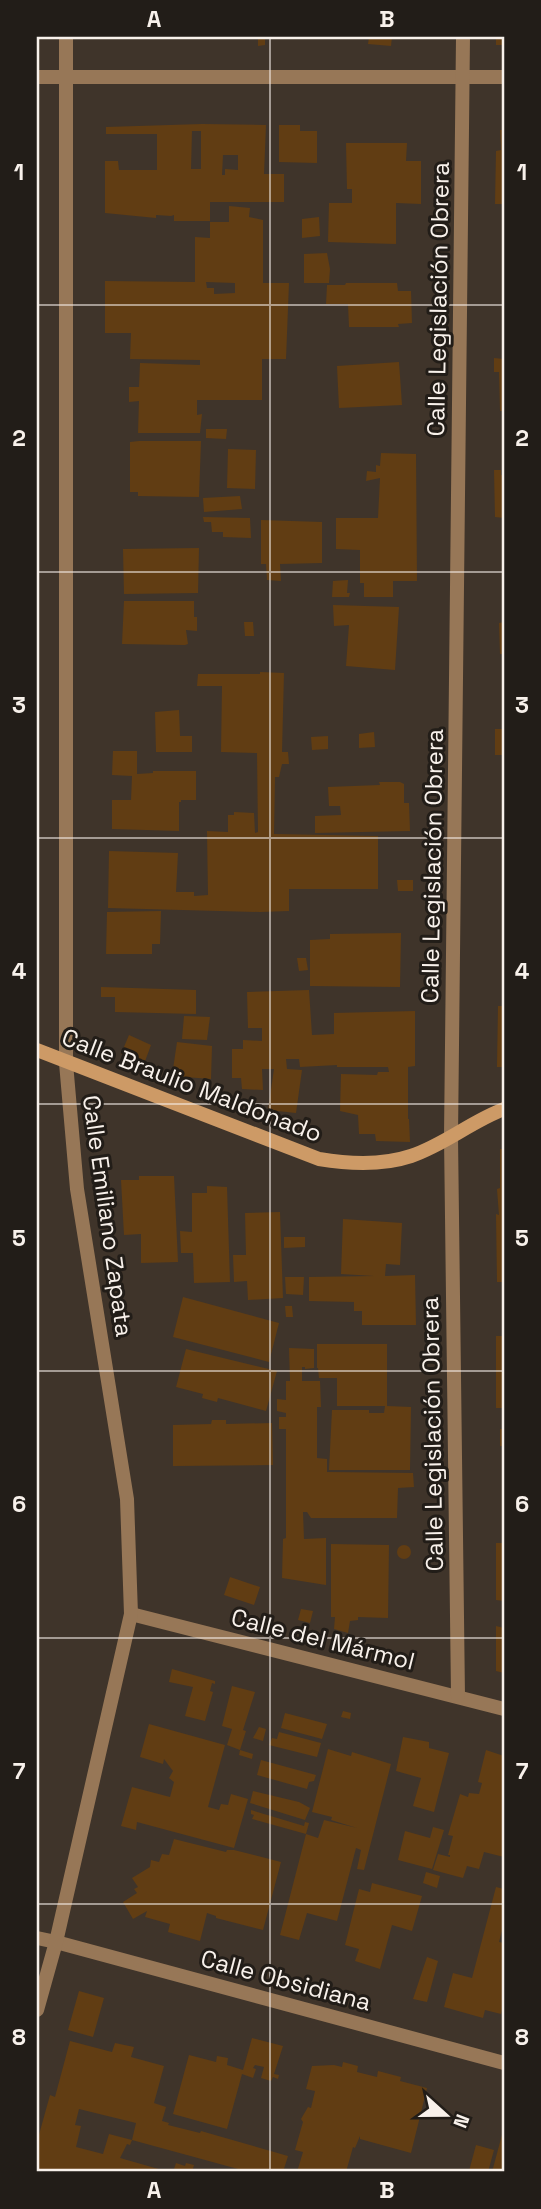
<svg xmlns="http://www.w3.org/2000/svg" width="541" height="2209" viewBox="0 0 541 2209" font-family="'Space Grotesk',sans-serif">
	<rect width="100%" height="100%" fill="#3f342a"/>
	<g fill="#613d13" fill-rule="evenodd">
		<path d="M258,37H265V45L258,46Z"/>
		<path d="M369,37H392L391,46L368,44Z"/>
		<rect x="496" y="37" width="8" height="8"/>
		<path d="M202,124L266,125L264,174H284V202H210V221H174V215L171,216L156,215V218L105,213V161H118L119,170H157V134H106V127ZM192,131H201V169H191ZM223,155H238V170L225,169V175H222Z"/>
		<path d="M279,125H300V131H317V163L279,162Z"/>
		<path d="M500,130H504V204H495L496,151L501,150Z"/>
		<path d="M346,143H407L406,161H421V204L396,203V244L328,242L329,203H352V189H347Z"/>
		<path d="M229,206L250,208L249,217L263,220V283H289L286,359H262V400H197V415L202,414L200,433H138L139,401L129,402V387H139L140,363L200,365V360L130,359L131,333H105V281L195,282V237L210,238V222H229ZM206,282L235,283V293L214,294V288H207Z"/>
		<path d="M319,217L320,236L302,238V219Z"/>
		<path d="M327,253L330,269L329,283H304V254Z"/>
		<path d="M346,283H397L398,291H411L412,323L398,324L399,327H349L348,304H326L327,285H345Z"/>
		<path d="M494,358L504,359V411H500L499,372H494Z"/>
		<path d="M399,362L402,405L339,408L337,366Z"/>
		<path d="M206,429H227L226,439L206,438Z"/>
		<path d="M139,441H201L199,497L138,496V492H130V442Z"/>
		<path d="M228,449L256,450L255,489L227,488Z"/>
		<path d="M381,453L416,454L417,581H393V597H364V583H360V550L336,549V518H378L380,478L366,481L367,471L376,472V465L380,466Z"/>
		<path d="M494,470H501V475H504V518L495,517Z"/>
		<path d="M240,496L242,509L204,512L203,498Z"/>
		<path d="M203,517L250,518L251,538L223,537V532H212L211,522H204Z"/>
		<path d="M261,520L322,522V563L280,564L281,581L267,580L266,564H261Z"/>
		<path d="M199,548L198,593L124,594L123,549Z"/>
		<path d="M348,580L347,593H350L349,597H332L333,581Z"/>
		<path d="M124,601H194V617H197V631L186,630L188,644L185,645L122,644Z"/>
		<path d="M333,605L399,607L395,670L346,666L349,625L334,626Z"/>
		<path d="M244,622H253L254,636H245Z"/>
		<path d="M504,622V654H500L499,623Z"/>
		<path d="M260,672L284,673L282,752H288L289,764H282L279,777H275L274,834L378,836V889H289V911L260,912L108,908L109,851L178,853L176,892H194V896L208,895L207,831L228,832V815H234V812L254,813L255,833L258,832L257,753L221,752L222,686H197L198,674H260Z"/>
		<path d="M179,710L180,736H192V752H156L155,712Z"/>
		<rect x="495" y="729" width="9" height="26"/>
		<path d="M374,732L375,747L359,748V734Z"/>
		<path d="M328,736V749L312,750L311,737Z"/>
		<path d="M113,751H137V774L153,773V771H196V800H181V802H179V831L112,829V800H131L132,776L112,775Z"/>
		<path d="M379,782H400L404,784V803H409L410,831L315,833V816L341,815L340,806H329L328,787L380,785Z"/>
		<path d="M397,880H413V891H398Z"/>
		<path d="M161,911L160,944H152V954H106L107,912Z"/>
		<path d="M401,933L400,987L310,986V940L330,939V934Z"/>
		<path d="M297,958H306L308,970L299,971Z"/>
		<path d="M101,987L196,990V1014L115,1012V997H101Z"/>
		<path d="M309,990L312,1035L334,1034V1013L415,1011V1066L408,1067V1119H409L410,1142L376,1141L375,1134H359L358,1115L340,1111L341,1074L377,1075L378,1072H389L388,1067H337V1065L300,1067L299,1059H286L287,1069L302,1070L296,1113L268,1110L274,1069H262L263,1090L242,1089L241,1078H232V1049H243V1040L262,1041V1028H248L247,992Z"/>
		<path d="M498,1006H504V1067H497Z"/>
		<path d="M184,1016L210,1017L207,1040L182,1039Z"/>
		<path d="M129,1035L151,1045L144,1064L121,1054Z"/>
		<path d="M177,1042L212,1046L211,1079L172,1076Z"/>
		<path d="M500,1149H504V1282H497L496,1214L499,1215L497,1189L500,1188Z"/>
		<path d="M139,1176H174L178,1262L141,1263V1234L124,1235L121,1180H139Z"/>
		<path d="M207,1186L227,1187L230,1282L194,1283L193,1253H181L180,1231L192,1232V1193H207Z"/>
		<path d="M280,1212L283,1298L248,1300L247,1281L234,1282L233,1255H246L245,1213Z"/>
		<path d="M343,1219L402,1223L400,1265L386,1264L385,1276L415,1275L416,1325H362V1311H354V1302L309,1301V1277L374,1276L341,1274Z"/>
		<path d="M284,1237H305V1247L284,1248Z"/>
		<path d="M285,1277H304L303,1295L286,1294Z"/>
		<path d="M183,1297L279,1323L269,1362L173,1337Z"/>
		<path d="M285,1306H292L293,1317H286Z"/>
		<rect x="496" y="1336" width="8" height="72"/>
		<path d="M317,1344H387V1406L411,1407L410,1470H329L332,1410H369V1413H384L385,1406H337V1378H319L318,1368H317Z"/>
		<path d="M289,1348L314,1349V1368L305,1369V1367H302V1381H320L321,1407H317V1458L327,1459V1472L413,1473L414,1487L398,1488L397,1518H311L307,1512H303L304,1539L326,1538V1585L282,1578L283,1539L286,1538V1429H279V1417H286V1413L277,1411V1399L286,1400V1381H290Z"/>
		<path d="M186,1349L277,1371L266,1411L218,1398L217,1402L202,1398L203,1394L176,1387Z"/>
		<path d="M212,1420H226V1424L272,1423L273,1465L173,1466V1425L211,1424Z"/>
		<rect x="500" y="1429" width="4" height="17"/>
		<path d="M496,1543H504V1601L496,1600Z"/>
		<path d="M331,1544L389,1545L388,1618L358,1617V1620L350,1621L348,1633L334,1629L335,1617H331Z"/>
		<circle cx="404" cy="1552" r="7"/>
		<path d="M230,1577L260,1587L254,1605L224,1595Z"/>
		<path d="M301,1609L313,1611L310,1623L298,1620Z"/>
		<path d="M496,1626L504,1628V1673L496,1671Z"/>
		<path d="M172,1669L215,1681V1684L212,1683L210,1691L213,1692L205,1721L185,1716L193,1687L169,1682Z"/>
		<path d="M232,1686L255,1692L243,1730L246,1731L240,1750L253,1754L252,1759L239,1755L240,1750L227,1745L232,1729L222,1726Z"/>
		<path d="M343,1711L351,1713L350,1719L341,1717Z"/>
		<path d="M285,1713L327,1724L322,1739L281,1728Z"/>
		<path d="M149,1724L225,1745L208,1807L219,1810L221,1804L228,1805L231,1794L248,1799L234,1848L137,1822L136,1830L121,1826L132,1787L170,1797L174,1782L169,1778L173,1771L164,1759L163,1764L140,1757Z"/>
		<path d="M259,1727L266,1729L263,1741L253,1738Z"/>
		<path d="M279,1732L321,1743L317,1757L269,1745L272,1738L277,1739Z"/>
		<path d="M403,1737L429,1742V1748L449,1753L434,1812L413,1806L421,1778L396,1771Z"/>
		<path d="M328,1749L351,1756L352,1752L391,1764L364,1870L357,1869L361,1850L356,1848L337,1921L307,1913L299,1940L280,1935L306,1834L252,1819L254,1815L251,1814V1810L304,1826L305,1822L309,1823L306,1834L318,1838L324,1820L357,1828L331,1820L332,1817L312,1812Z"/>
		<path d="M486,1750L504,1756V1857L484,1852L479,1869L467,1866L463,1878L433,1870L438,1854L450,1857V1855H448L453,1836L448,1835L460,1794L468,1797L469,1793L479,1794L482,1783L478,1782Z"/>
		<path d="M261,1760L316,1775L314,1781L309,1782L307,1789L257,1775Z"/>
		<path d="M253,1791L299,1802L310,1808L305,1820L250,1803Z"/>
		<path d="M433,1827L444,1830L432,1869L398,1860L405,1831L430,1838Z"/>
		<path d="M174,1839L226,1852L227,1850H234L281,1862L263,1930L216,1918V1916L207,1913L200,1941L168,1932L170,1924L145,1917L147,1911L133,1919L123,1902L137,1893L134,1889L138,1887L132,1878L150,1867L151,1860L159,1862L162,1854L169,1855Z"/>
		<path d="M426,1872L440,1876L437,1888L423,1883Z"/>
		<path d="M372,1883L422,1896L412,1931L392,1925L380,1969L355,1961L359,1949L345,1945L359,1889L370,1892Z"/>
		<path d="M496,1887L504,1889V1923L499,1942L504,1943V2001L501,2014L485,2010L483,2018L444,2007L453,1973L472,1978Z"/>
		<path d="M427,1957L438,1961L427,2002L413,1999Z"/>
		<path d="M79,1991L104,1998L93,2037L68,2030Z"/>
		<path d="M252,2038L283,2046L274,2074L279,2075L278,2079L273,2077L271,2081L261,2078L264,2067L255,2065L253,2068L256,2069L253,2078L242,2074L227,2129L173,2114L189,2055L216,2062L217,2056L228,2058L227,2065L243,2070Z"/>
		<path d="M70,2041L112,2052L115,2043L134,2047L131,2057L164,2066L154,2103L166,2107L162,2121L169,2123L168,2125L200,2133L201,2131L288,2156L283,2172H249L132,2140L130,2145L127,2144L120,2158L169,2172H37V2142L50,2095L55,2097ZM79,2109L136,2123L132,2140L109,2134L103,2154L76,2147L81,2126L75,2125Z"/>
		<path d="M343,2062L358,2066L357,2072L377,2077L378,2071L401,2077L400,2081L427,2088L411,2153L360,2139V2136L355,2148L353,2147L346,2172H297L303,2152L295,2150L303,2122L301,2119L308,2107L311,2108L315,2091L306,2089L312,2066L334,2065L342,2067Z"/>
		<path d="M503,2131L504,2172H492Z"/>
		<path d="M476,2145L494,2150L488,2172L469,2171Z"/>
		<path d="M176,2163L185,2166L186,2163L194,2165L192,2172H173Z"/>
	</g>
	<g fill="none" stroke-linecap="round" stroke-linejoin="round">
		<path stroke="#977757" stroke-width="14" d="M37,1938L56,1942"/>
		<g stroke="#977757" stroke-width="14">
			<path d="M37,77H504"/>
			<path d="M131,1614L504,1709"/>
			<path d="M458,1696L451,1137L463,37"/>
			<path d="M56,1942L504,2063"/>
			<path d="M37,2010L56,1942L131,1614L127,1499L77,1189L66,1063V37"/>
		</g>
		<path stroke="#cd9a66" stroke-width="14" d="M37,1050L319,1159C349,1164 381,1166 411,1156C444,1145 472,1121 504,1109"/>
	</g>
	<path fill="none" stroke="#f8f1eb" stroke-width="2" stroke-opacity="0.55" d="M270,37V2172M37,305H504M37,572H504M37,838H504M37,1104H504M37,1371H504M37,1638H504M37,1904H504"/>
	<g text-anchor="middle" dominant-baseline="central" stroke-width="6" stroke-linejoin="round" paint-order="stroke">
		<g font-size="24" fill="#f8f1eb" stroke="#221d18">
			<text transform="translate(438 299) rotate(-89)">Calle Legislación Obrera</text>
			<text transform="translate(432 866) rotate(-89)">Calle Legislación Obrera</text>
			<text transform="translate(192 1085) rotate(21)">Calle Braulio Maldonado</text>
			<text transform="translate(108 1216) rotate(82)">Calle Emiliano Zapata</text>
			<text transform="translate(432 1434) rotate(-91)">Calle Legislación Obrera</text>
			<text transform="translate(323 1639) rotate(14)">Calle del Mármol</text>
			<text transform="translate(286 1980) rotate(15)">Calle Obsidiana</text>
		</g>
	</g>
	<rect width="541" height="2209" fill="none" stroke="#221d18" stroke-width="77"/>
	<g transform="translate(446 2115) rotate(111)" stroke="#221d18" stroke-width="5" paint-order="stroke">
	<path d="M0-5L12 26L0 18L-12 26Z" fill="#f8f1eb"/>
	<text y="-10" font-size="19" font-weight="bold" text-anchor="middle" fill="#f8f1eb">N</text>
	</g>
	<rect x="38" y="38" width="465" height="2132" fill="none" stroke="#f8f1eb" stroke-width="2.5"/>
	<g font-size="23" text-anchor="middle" font-weight="bold" fill="#f8f1eb">
		<text x="154" y="27">A</text>
		<text x="387" y="27">B</text>
		<text x="19" y="180">1</text>
		<text x="522" y="180">1</text>
		<text x="19" y="446">2</text>
		<text x="522" y="446">2</text>
		<text x="19" y="713">3</text>
		<text x="522" y="713">3</text>
		<text x="19" y="979">4</text>
		<text x="522" y="979">4</text>
		<text x="19" y="1246">5</text>
		<text x="522" y="1246">5</text>
		<text x="19" y="1512">6</text>
		<text x="522" y="1512">6</text>
		<text x="19" y="1779">7</text>
		<text x="522" y="1779">7</text>
		<text x="19" y="2045">8</text>
		<text x="522" y="2045">8</text>
		<text x="154" y="2198">A</text>
		<text x="387" y="2198">B</text>
	</g>
</svg>
